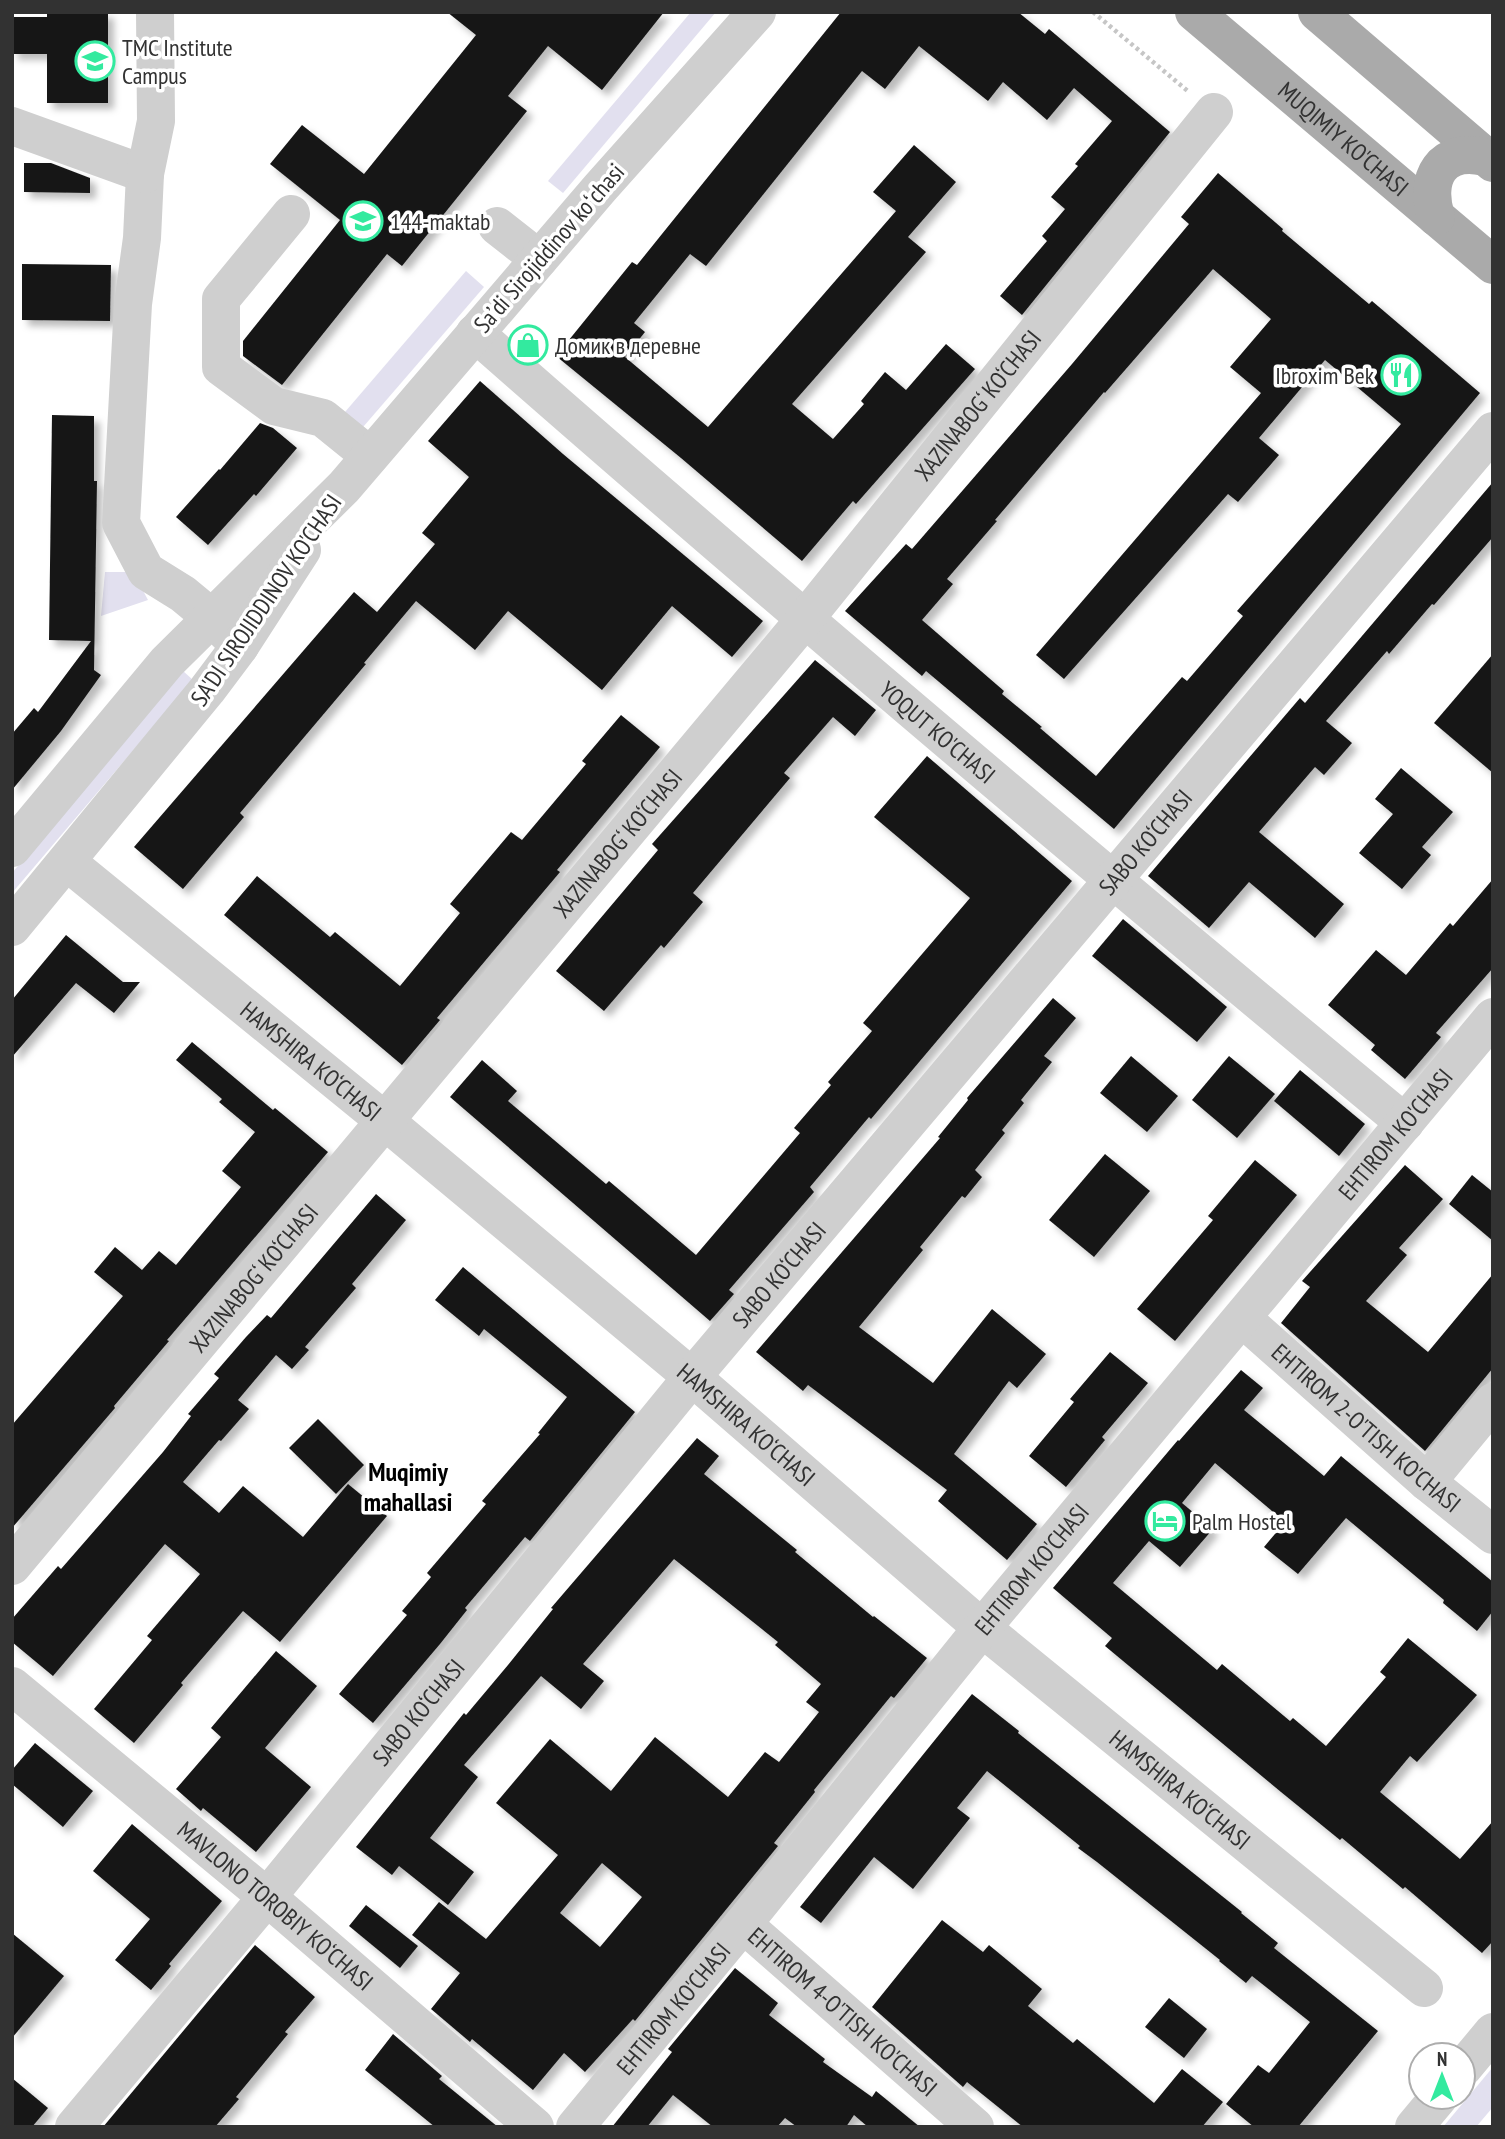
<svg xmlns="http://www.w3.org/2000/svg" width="1505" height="2139" viewBox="0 0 1505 2139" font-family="'PT Sans Narrow',sans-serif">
	<defs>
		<filter id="shadow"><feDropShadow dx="6" dy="6" stdDeviation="3.5" flood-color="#0004"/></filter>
	</defs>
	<rect width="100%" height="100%" fill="#fff"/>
	<g fill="#e2e0ef">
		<path d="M691,12H716L563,193L548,181Z"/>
		<path d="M466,271L484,287L357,434L339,419Z"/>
		<path d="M105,572H133L148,600L101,616Z"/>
		<path d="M183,671L193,680L12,893V873Z"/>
		<path d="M1493,2067V2107L1476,2127H1443Z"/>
	</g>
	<g fill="#191919" fill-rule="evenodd" filter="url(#shadow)">
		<path d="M47,12H108V103H47V54H12V17H47Z"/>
		<path d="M447,12H664L602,90L548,46L508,96L527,111L402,266L387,254L282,385L243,356V341L340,220L270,164L302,125L364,174L476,35Z"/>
		<path d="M841,12H1018L1045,34L1049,29L1170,132L1022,315L1000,296L1047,241L1042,236L1065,209L1051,197L1078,166L1075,164L1112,121L1074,88L1047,120L1003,82L988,101L919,46L885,89L862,71L706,266L690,254L634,323L645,332L625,357L708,427L896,211L873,192L914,145L956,182L908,237L926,252L792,404L833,439L864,404L861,401L885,372L906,390L946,344L975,369L856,504L853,501L802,561L681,458L556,356L632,262L637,265Z"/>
		<path d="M24,163H51L90,178V193L24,192Z"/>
		<path d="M1218,173L1283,229L1282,231L1369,304L1372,301L1480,393L1114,829L926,671L922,676L845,611L906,544L912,549L1072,364L1189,224L1181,217ZM1213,269L1271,319L1230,367L1261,393L1036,655L1064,679L1228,494L1238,502L1279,455L1259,438L1325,360L1401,424L1237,611L1243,616L1187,681L1182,677L1096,776L1040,728L1042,727L1002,694L1004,691L922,620L953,584L947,579L997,521L995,520L1104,392L1105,393Z"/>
		<path d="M22,264L111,265L110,321L22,320Z"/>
		<path d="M480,381L563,454L763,621L732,657L672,606L602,690L508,611L475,650L416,601L364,663L366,664L240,813L244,817L183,889L134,847L354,592L377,612L435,544L422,533L469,477L428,441Z"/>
		<path d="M52,415L94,416V481H97L94,670L101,675L61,731L12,790V734L34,708L38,712L91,641L49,640Z"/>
		<path d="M260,423L273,428L297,448L256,496L254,494L208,545L176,517L219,469L220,470Z"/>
		<path d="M1493,482V537L1434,605L1432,604L1389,654L1387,651L1326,721L1352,743L1324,775L1315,767L1259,832L1344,904L1315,938L1249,882L1209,928L1148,876L1300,698L1305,703Z"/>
		<path d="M1493,654V773L1434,723Z"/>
		<path d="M815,660L876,710L855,736L833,717L784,773L790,778L693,893L703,902L664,948L661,945L604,1011L556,971L658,850L652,844Z"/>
		<path d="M621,715L660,747L557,870L560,872L437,1018L440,1020L402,1065L224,915L257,876L330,937L335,932L400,986L460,913L450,904L511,832L522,840L586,764L582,761Z"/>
		<path d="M927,756L1072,881L871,1119L869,1117L810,1187L814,1192L729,1290L734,1294L710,1321L450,1097L482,1060L517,1091L508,1101L606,1184L609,1181L696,1255L800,1133L794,1128L831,1085L828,1082L872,1031L863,1023L970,898L874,817Z"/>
		<path d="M1401,768L1453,812L1422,847L1431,855L1402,889L1359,853L1393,814L1375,799Z"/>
		<path d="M1493,879V968L1436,1033L1441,1037L1405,1079L1371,1050L1375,1045L1328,1005L1376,950L1406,975L1450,923L1453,926Z"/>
		<path d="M1123,919L1227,1007L1197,1042L1092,956Z"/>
		<path d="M66,935L123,982H140L114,1013L76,983L12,1057V1000Z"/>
		<path d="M1053,998L1076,1018L1044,1056L1052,1062L1021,1100L1024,1103L1002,1130L1005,1133L975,1170L982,1177L965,1198L962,1196L920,1247L923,1250L859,1327L933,1383L992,1309L1046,1354L1017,1388L1009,1381L954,1454L1037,1524L1007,1560L938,1501L947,1490L808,1385L803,1391L756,1352L940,1138L938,1137L968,1100L967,1098Z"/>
		<path d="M192,1042L273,1110L275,1108L328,1152L167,1340L169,1341L114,1406L115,1408L12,1528V1425L123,1296L94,1272L115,1247L142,1270L159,1251L176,1265L241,1187L222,1171L255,1132L219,1102L222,1099L176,1060Z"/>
		<path d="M1131,1056L1178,1096L1147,1132L1100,1093Z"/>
		<path d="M1229,1056L1275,1094L1237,1138L1192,1100Z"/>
		<path d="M1300,1070L1365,1124L1339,1156L1274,1101Z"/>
		<path d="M1105,1154L1150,1191L1094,1257L1049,1220Z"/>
		<path d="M1255,1160L1297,1195L1175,1341L1137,1309L1213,1220L1208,1216Z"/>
		<path d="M1405,1165L1443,1199L1399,1248L1407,1255L1366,1301L1428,1352L1493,1274V1368L1425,1451L1281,1323L1310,1287L1302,1281Z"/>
		<path d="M1472,1175L1493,1192V1241L1449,1204Z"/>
		<path d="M376,1194L406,1220L352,1284L356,1288L305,1347L309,1350L292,1369L276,1355L238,1400L249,1409L221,1441L219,1440L183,1482L219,1513L243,1486L303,1537L348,1484L387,1516L280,1642L243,1611L181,1683L183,1685L134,1743L94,1709L152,1640L147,1636L200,1574L165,1544L53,1676L12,1642V1619L58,1566L61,1569L163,1452L191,1416L188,1414L219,1378L214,1374L246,1337L267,1315L271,1318Z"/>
		<path d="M463,1267L635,1412L530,1541L525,1537L465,1608L467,1610L440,1644L373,1723L339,1694L407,1615L402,1611L431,1577L427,1573L486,1504L482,1501L540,1434L538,1433L567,1397L484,1329L479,1336L435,1300Z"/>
		<path d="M1110,1352L1148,1383L1102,1437L1105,1440L1066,1487L1029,1456L1074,1402L1070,1399Z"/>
		<path d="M1241,1370L1263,1388L1244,1410L1324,1476L1341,1456L1493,1582V1611L1477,1631L1443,1603L1444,1600L1346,1518L1298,1574L1264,1547L1285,1522L1215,1463L1182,1503L1213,1529L1180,1567L1149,1541L1113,1583L1217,1670L1222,1664L1290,1721L1293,1718L1326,1746L1386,1677L1380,1672L1408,1638L1477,1695L1417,1762L1410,1756L1380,1792L1460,1859L1493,1821V1941L1482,1953L1405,1887L1403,1889L1342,1838L1340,1840L1281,1792L1105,1646L1112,1638L1053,1588L1178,1440L1179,1441Z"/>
		<path d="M318,1419L364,1465L336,1494L289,1448Z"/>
		<path d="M697,1438L719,1456L704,1474L797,1550L795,1552L873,1617L874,1616L927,1658L894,1698L891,1696L814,1790L815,1792L774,1843L778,1846L635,2021L633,2019L585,2072L564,2053L533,2090L472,2039L470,2042L431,2009L460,1973L412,1935L439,1902L486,1939L558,1855L496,1803L550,1739L611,1791L655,1737L728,1797L765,1752L779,1762L819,1712L806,1702L821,1684L775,1645L778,1642L674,1559L583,1664L604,1681L581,1709L541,1676L464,1765L478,1777L430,1838L474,1872L448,1905L399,1866L392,1875L356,1847L464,1713L466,1715L508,1665L553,1609L551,1608ZM602,1863L642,1897L600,1947L560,1913Z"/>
		<path d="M276,1651L317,1686L265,1748L311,1787L256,1852L203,1808L201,1811L176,1789L221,1737L211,1728Z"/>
		<path d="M972,1694L1019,1731L1018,1733L1242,1912L1241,1913L1278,1943L1274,1948L1378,2031L1298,2127H1254L1226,2104L1258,2065L1269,2073L1310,2022L1252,1976L1246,1983L1219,1961L1220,1960L1097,1862L1078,1848L1080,1846L987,1771L957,1808L970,1818L913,1889L874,1857L821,1923L800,1907Z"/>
		<path d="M35,1743L93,1791L63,1827L12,1784V1770Z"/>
		<path d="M132,1824L222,1901L169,1964L171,1966L151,1990L115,1960L150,1919L93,1871Z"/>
		<path d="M366,1905L418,1946L400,1968L349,1926Z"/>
		<path d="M942,1920L983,1952L989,1945L1042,1989L1028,2006L1073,2043L1077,2039L1154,2103L1182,2069L1223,2102L1202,2127H1023L967,2082L963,2087L872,2007Z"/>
		<path d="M12,1933L64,1976L12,2038Z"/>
		<path d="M255,1945L315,1997L285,2032L288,2034L236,2097L239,2099L215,2127H103Z"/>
		<path d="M735,1968L778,2003L769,2015L825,2059L823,2062L872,2097L876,2091L920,2127H868L854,2115L846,2127H797L785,2118L777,2127H713L673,2095L647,2127H612L672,2052L668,2049Z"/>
		<path d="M1169,1998L1207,2029L1184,2058L1145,2027Z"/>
		<path d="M393,2034L442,2076L439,2079L498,2127H435L365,2070Z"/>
		<path d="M12,2078L48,2108L32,2127H12Z"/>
	</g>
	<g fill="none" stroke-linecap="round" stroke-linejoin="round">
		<path stroke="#c6c6c6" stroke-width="4.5" stroke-dasharray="3.5 3.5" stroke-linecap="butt" d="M1093,12L1189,92"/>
		<g stroke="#cfcfcf" stroke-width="38">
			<path d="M12,126L145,174L142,238L133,304L121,523L146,571L183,594L212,618L240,646"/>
			<path d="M145,174L156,121L155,12"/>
			<path d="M291,214L221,299V367L274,406L323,418L370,456"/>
			<path d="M497,226L539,259"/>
			<path id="s1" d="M475,333C781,602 1092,864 1405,1123"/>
			<path d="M12,848L167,662L344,487L600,188L757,12"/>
			<path id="s2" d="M67,862L385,1121L692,1377L982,1628L1424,1988"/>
			<path d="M12,927L207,690L240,646L302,550"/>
			<path id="s3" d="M1242,1318L1427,1482L1493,1535"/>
			<path d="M1427,1482L1493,1402"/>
			<path id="s4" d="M12,1566L805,619L1214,112"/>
			<path id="s5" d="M12,1686L267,1897L535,2127"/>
			<path id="s6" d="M743,1924L975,2127"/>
			<path d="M1463,2068L1493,2032"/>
			<path id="s7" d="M74,2127L267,1897L692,1377L1493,431"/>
			<path id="s8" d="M575,2127L743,1924L982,1628L1493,1017"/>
			<path d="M1414,2127L1439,2097"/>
		</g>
		<g stroke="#aaa" stroke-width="38">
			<path id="s9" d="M1194,12L1493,265"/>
			<path d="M1317,12L1493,163"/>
			<path d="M1436,217C1424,178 1441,147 1485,157"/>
		</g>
	</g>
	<defs>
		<g id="university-ring" transform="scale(2.0125)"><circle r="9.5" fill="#fff" stroke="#33ea9f" stroke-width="1.5"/><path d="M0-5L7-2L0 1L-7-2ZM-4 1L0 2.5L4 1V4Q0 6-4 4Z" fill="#33ea9f"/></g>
		<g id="school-ring" transform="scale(2.0125)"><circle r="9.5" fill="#fff" stroke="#33ea9f" stroke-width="1.5"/><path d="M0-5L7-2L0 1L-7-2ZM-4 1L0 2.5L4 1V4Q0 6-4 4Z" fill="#33ea9f"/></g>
		<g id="shop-ring" transform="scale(2.0125)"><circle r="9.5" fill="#fff" stroke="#33ea9f" stroke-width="1.5"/><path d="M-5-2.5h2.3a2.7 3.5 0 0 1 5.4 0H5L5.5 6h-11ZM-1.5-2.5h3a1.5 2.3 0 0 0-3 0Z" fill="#33ea9f"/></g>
		<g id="restaurant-ring" transform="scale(2.0125)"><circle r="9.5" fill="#fff" stroke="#33ea9f" stroke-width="1.5"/><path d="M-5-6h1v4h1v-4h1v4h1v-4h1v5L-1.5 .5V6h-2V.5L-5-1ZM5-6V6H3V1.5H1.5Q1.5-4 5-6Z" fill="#33ea9f"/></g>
		<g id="hotel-ring" transform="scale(2.0125)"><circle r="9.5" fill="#fff" stroke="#33ea9f" stroke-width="1.5"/><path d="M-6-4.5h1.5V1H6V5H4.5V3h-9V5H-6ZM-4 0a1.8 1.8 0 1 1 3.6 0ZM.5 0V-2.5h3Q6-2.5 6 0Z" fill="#33ea9f"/></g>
	</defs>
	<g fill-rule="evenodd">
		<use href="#university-ring" x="95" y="61"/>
		<use href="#school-ring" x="363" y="221"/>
		<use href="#shop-ring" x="528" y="345"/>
		<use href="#restaurant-ring" x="1401" y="375"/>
		<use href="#hotel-ring" x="1165" y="1521"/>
	</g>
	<g text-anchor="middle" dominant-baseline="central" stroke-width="7" stroke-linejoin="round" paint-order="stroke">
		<g font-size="24" fill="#323232" stroke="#fff" text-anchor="start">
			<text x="122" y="47">TMC Institute<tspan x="122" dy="28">Campus</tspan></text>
			<text x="390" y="221">144-maktab</text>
			<text x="555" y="345">Домик в деревне</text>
			<text x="1374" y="375" text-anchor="end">Ibroxim Bek</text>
			<text x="1192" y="1521">Palm Hostel</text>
		</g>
		<g font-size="24" fill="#323232" stroke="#fff">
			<text stroke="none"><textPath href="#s9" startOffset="196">MUQIMIY KO'CHASI</textPath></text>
			<text transform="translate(549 248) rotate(-49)">Saʼdi Sirojiddinov koʻchasi</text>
			<text stroke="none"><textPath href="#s4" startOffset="1510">XAZINABOG‘ KO‘CHASI</textPath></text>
			<text transform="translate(266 600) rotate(-56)">SA'DI SIROJIDDINOV KO'CHASI</text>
			<text stroke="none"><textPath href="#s1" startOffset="611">YOQUT KO'CHASI</textPath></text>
			<text stroke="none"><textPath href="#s7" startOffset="1673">SABO KO‘CHASI</textPath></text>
			<text stroke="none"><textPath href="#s4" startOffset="943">XAZINABOG‘ KO‘CHASI</textPath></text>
			<text stroke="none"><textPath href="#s2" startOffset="315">HAMSHIRA KO‘CHASI</textPath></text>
			<text stroke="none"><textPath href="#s8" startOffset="1288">EHTIROM KO'CHASI</textPath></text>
			<text stroke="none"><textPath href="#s7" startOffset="1106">SABO KO‘CHASI</textPath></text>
			<text stroke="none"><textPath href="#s4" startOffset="376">XAZINABOG‘ KO‘CHASI</textPath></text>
			<text stroke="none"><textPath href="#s2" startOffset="882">HAMSHIRA KO‘CHASI</textPath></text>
			<text stroke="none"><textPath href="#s3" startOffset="166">EHTIROM 2-O'TISH KO'CHASI</textPath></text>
			<text stroke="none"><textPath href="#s8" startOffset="721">EHTIROM KO'CHASI</textPath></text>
			<text stroke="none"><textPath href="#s7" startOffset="539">SABO KO‘CHASI</textPath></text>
			<text stroke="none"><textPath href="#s2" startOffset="1449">HAMSHIRA KO‘CHASI</textPath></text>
			<text stroke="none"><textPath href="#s5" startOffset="343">MAVLONO TOROBIY KO‘CHASI</textPath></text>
			<text stroke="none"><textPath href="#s8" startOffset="154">EHTIROM KO'CHASI</textPath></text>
			<text stroke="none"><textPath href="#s6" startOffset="133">EHTIROM 4-O'TISH KO'CHASI</textPath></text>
		</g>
		<g font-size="26" font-weight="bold" fill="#000" stroke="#fff">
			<text x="408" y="1471">Muqimiy<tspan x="408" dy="30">mahallasi</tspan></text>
		</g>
	</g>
	<rect width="1505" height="2139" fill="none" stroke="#323232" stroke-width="28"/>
	<g transform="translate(1442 2076)"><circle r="33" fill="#ffffff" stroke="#adadad" stroke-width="2"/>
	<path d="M0-5L12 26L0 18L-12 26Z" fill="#33ea9f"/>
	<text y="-10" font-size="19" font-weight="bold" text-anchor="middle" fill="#323232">N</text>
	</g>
</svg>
